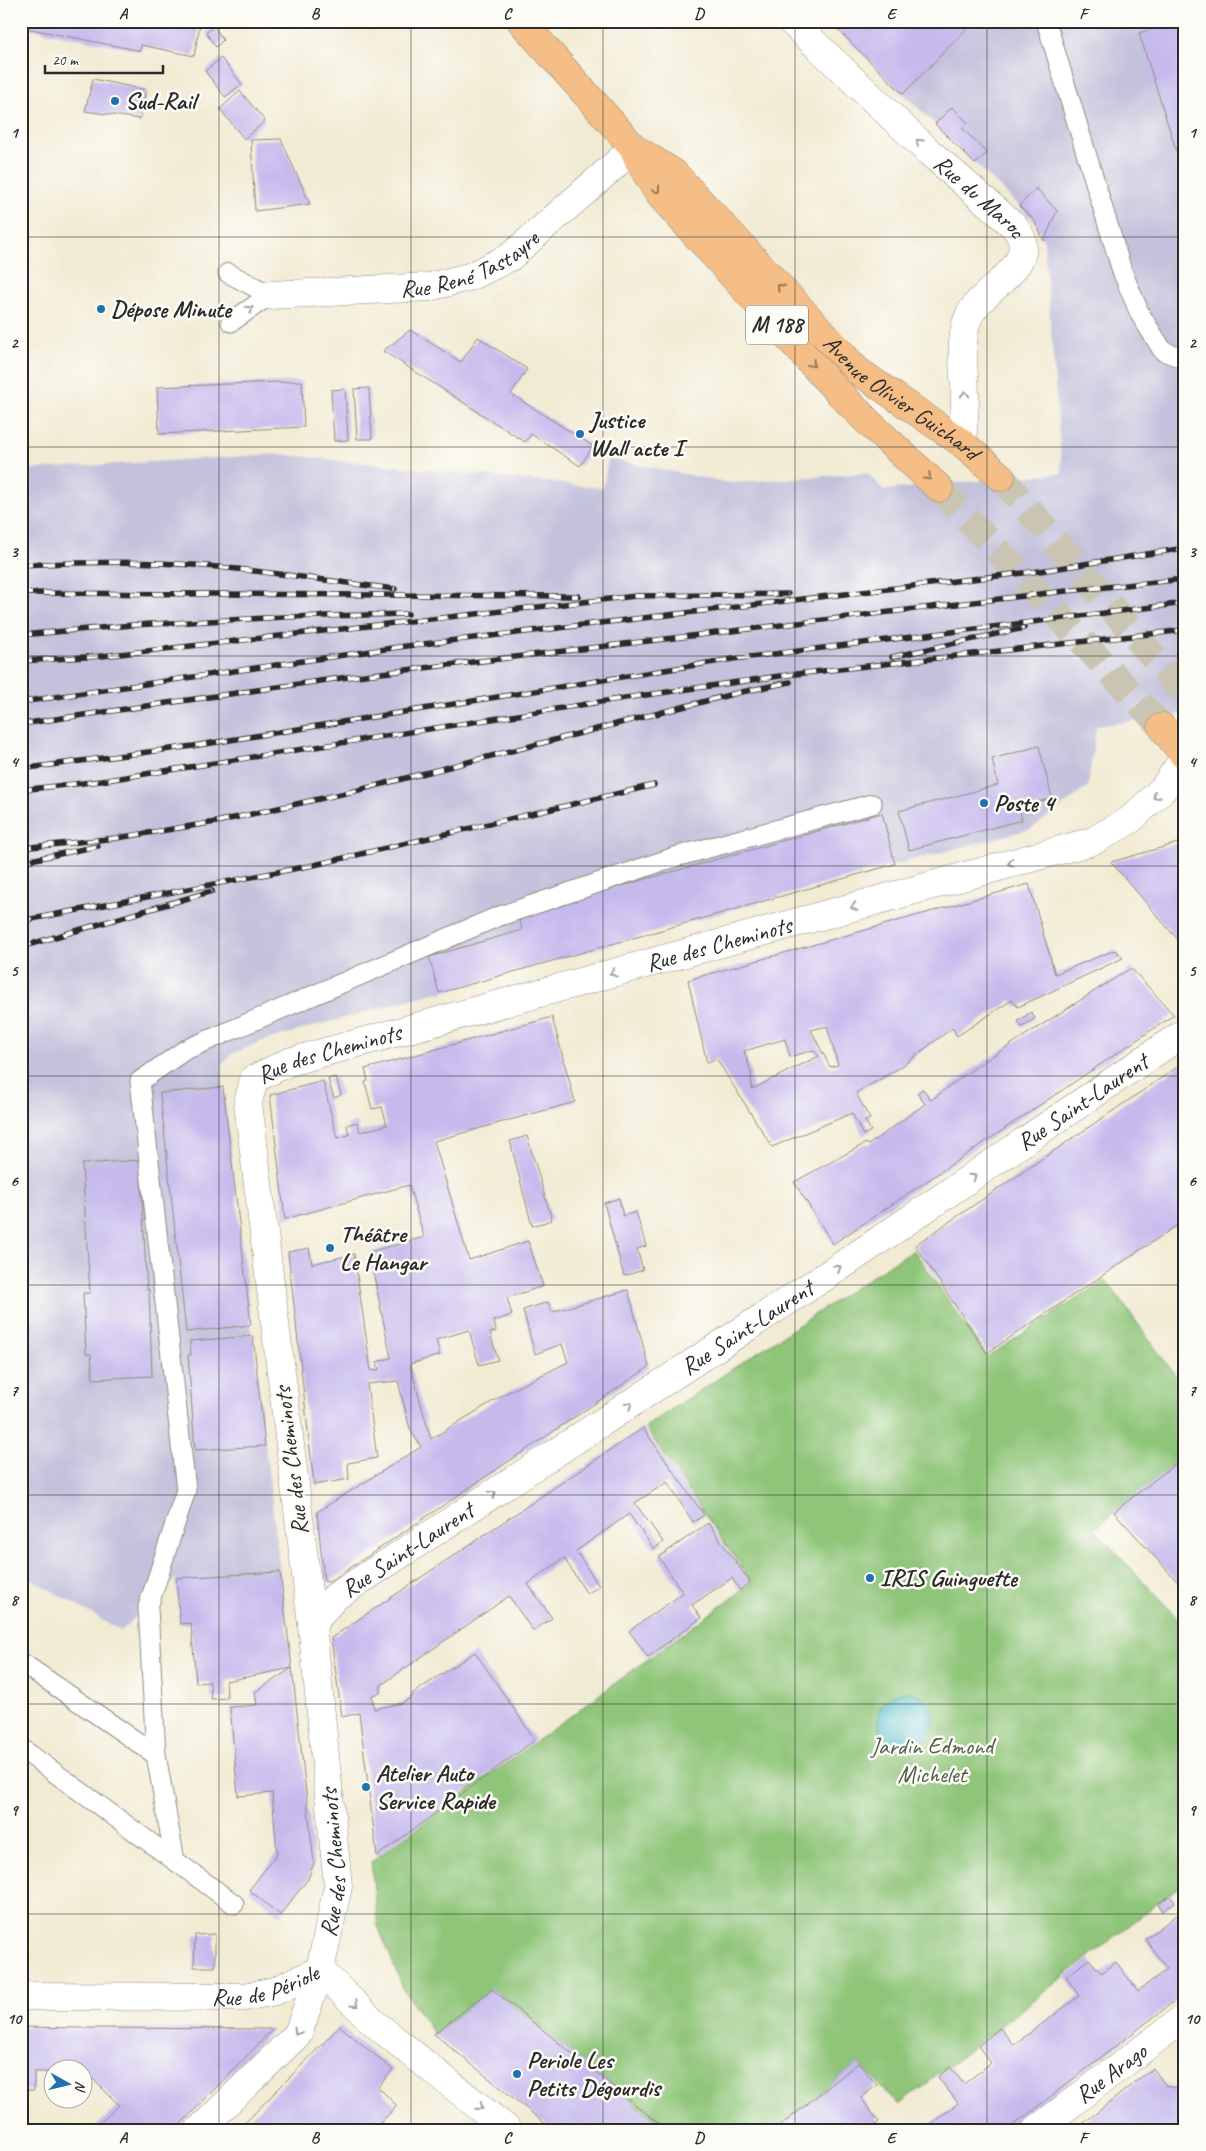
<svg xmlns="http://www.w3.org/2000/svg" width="1206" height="2151" viewBox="0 0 1206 2151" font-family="Caveat,sans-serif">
	<rect width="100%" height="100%" fill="#fdfcf7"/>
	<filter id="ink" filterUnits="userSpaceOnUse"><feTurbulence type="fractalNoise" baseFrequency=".02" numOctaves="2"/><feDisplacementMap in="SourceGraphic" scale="10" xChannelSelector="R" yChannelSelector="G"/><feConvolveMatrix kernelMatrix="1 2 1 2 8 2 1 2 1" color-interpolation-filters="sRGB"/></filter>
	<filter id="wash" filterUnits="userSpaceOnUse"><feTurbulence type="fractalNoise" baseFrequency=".0096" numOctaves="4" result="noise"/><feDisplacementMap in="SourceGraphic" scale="20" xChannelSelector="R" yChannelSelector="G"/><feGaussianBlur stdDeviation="1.12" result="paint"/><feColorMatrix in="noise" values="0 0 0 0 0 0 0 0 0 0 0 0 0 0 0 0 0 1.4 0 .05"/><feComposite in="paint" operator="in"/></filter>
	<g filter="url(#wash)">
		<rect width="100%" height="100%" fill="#f2ebd4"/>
		<path fill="#c3c1db" d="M829,21H1185V714L1096,726L1088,787L1031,829L833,881L262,1041L232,1054L223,1064V1087L280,1572L176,1578L121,1631L21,1573V470L279,454L603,488L608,459L730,483L867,473L884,490L1062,473L1044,241L1042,233L1034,220L1019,206Z"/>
		<path fill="#8ec578" stroke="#5c7852" d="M914,1250L987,1357L1106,1280L1185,1389V1457L1094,1529L1185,1626V1882L899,2105L858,2063L775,2130H667L492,1989L434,2034L403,1988L378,1926L371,1862L752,1583L645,1427L889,1265Z"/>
		<circle fill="#54bfcf" stroke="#40757d" cx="906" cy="1720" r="28"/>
		<g id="blocks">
			<g fill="#c6baed" fill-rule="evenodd">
				<path d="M21,21H182L200,25L194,56L141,45V51L21,27Z"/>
				<path d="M829,21H974L903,94Z"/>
				<path d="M1177,21H1185L1184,175L1139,33Z"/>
				<path d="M214,26L223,40L216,47L206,33Z"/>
				<path d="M221,58L242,84L225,97L205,71Z"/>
				<path d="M93,79L146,90L140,119L85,111Z"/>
				<path d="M240,91L265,121L244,139L220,109Z"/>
				<path d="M952,107L968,123L962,128L987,153L975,164L935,124Z"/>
				<path d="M281,139L310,204L255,211L251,140Z"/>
				<path d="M1036,188L1057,211L1044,241L1034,220L1019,206Z"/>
				<path d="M410,330L461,362L478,337L527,369L511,394L593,446L580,466L531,434L525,442L383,351Z"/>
				<path d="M302,381L304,427L159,434L157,387Z"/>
				<path d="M369,388L372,439H357L354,389Z"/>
				<path d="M345,389L348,440L334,441L331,390Z"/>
				<path d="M1039,746L1052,798L1019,807L1022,820L909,850L899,811L998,785L992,759Z"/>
				<path d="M882,813L895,864L439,993L429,957L522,930L518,915Z"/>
				<path d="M1185,841V948L1111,862Z"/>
				<path d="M1029,884L1055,974L1115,950L1123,958L1018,1007L1012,1000L957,1036L952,1028L901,1067L856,1093L870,1119L865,1121L871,1131L863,1135L852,1113L772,1147L716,1058L707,1063L688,980ZM827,1026L838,1065L830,1067L811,1030ZM785,1039L790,1057L813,1050L819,1056L752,1089L751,1072L744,1051Z"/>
				<path d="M1131,968L1174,1015L833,1244L794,1182L866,1143L868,1145L925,1104L917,1093L923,1089L931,1100L977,1066Z"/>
				<path d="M1031,1012L1035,1018L1022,1027L1018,1021Z"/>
				<path d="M552,1017L575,1102L434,1141L469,1260L528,1241L543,1286L507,1298L512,1315L494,1321L496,1331L490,1333L498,1360L479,1365L469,1330L436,1340L440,1355L410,1364L427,1426L431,1439L508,1392L568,1362L562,1344L535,1354L523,1310L548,1302L552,1312L628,1290L649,1367L362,1560L329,1582L324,1581L317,1512L421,1447L410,1429L398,1381L367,1384L377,1458L348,1463L349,1479L314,1485L288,1252L309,1248L312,1264L354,1254L371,1371L379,1370L377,1362L391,1358L369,1252L424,1237L409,1185L285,1219L270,1095L323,1081L337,1138L349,1135L347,1125L357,1122L360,1132L387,1125L382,1107L372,1109L365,1082L368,1081L365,1069Z"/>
				<path d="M1185,1062V1220L987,1353L915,1245Z"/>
				<path d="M336,1077L341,1095L334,1098L328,1079Z"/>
				<path d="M223,1087L251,1325L186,1332L160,1093Z"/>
				<path d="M527,1136L552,1220L532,1226L510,1141Z"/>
				<path d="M140,1160L147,1290L149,1289L152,1376L93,1379L91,1354H86L83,1293H90L82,1164Z"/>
				<path d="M619,1198L623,1216L636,1212L646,1246L637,1249L643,1270L624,1276L604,1203Z"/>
				<path d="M253,1336L265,1446L195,1450L188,1355H191L190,1341Z"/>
				<path d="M643,1428L704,1515L693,1522L667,1482L635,1503L663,1542L654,1549L629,1514L576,1551L599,1586L587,1594L564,1558L528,1584L552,1618L533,1631L509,1596L381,1685L380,1693L372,1695L374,1709L402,1703L413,1696L412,1694L475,1652L535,1740L377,1856L359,1713L342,1717L331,1638Z"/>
				<path d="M1185,1456V1513L1181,1516L1185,1520V1590L1114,1512Z"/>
				<path d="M708,1523L750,1582L740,1590L732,1578L692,1605L701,1618L648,1657L629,1631L683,1593L659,1557Z"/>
				<path d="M280,1572L292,1668L314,1863L308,1879L280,1915L249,1890L277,1854L272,1793L238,1796L230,1707L257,1705L255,1692L292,1668L226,1681L227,1698L211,1699L210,1682L196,1683L191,1623L180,1624L176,1578Z"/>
				<path d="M1170,1896L1175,1902L1163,1911L1158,1904Z"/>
				<path d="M1185,1909V1993L1007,2130H929L927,2127L958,2103L938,2077L950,2067L964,2084L991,2063L978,2046L1000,2028L1014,2045L1079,1996L1066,1977L1089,1959L1101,1973L1116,1962L1138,1991L1167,1969L1145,1939Z"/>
				<path d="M215,1934V1967H194L195,1935Z"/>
				<path d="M492,1989L667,2130H553L434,2034Z"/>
				<path d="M340,2026L393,2070L378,2087L397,2106L373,2130H238Z"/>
				<path d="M21,2027L79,2028L273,2029L175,2130H100L97,2126L119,2105L90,2076L82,2081V2068H52V2072H34V2090H21Z"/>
				<path d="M858,2063L877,2085L861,2098L879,2122L870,2130H775Z"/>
				<path d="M1153,2068L1166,2086L1185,2090V2130H1075Z"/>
			</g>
		</g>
	</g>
	<g filter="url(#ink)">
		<use href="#blocks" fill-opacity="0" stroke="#8e8b80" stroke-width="1"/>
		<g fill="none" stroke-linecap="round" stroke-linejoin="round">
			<g stroke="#cac5b2" stroke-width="28" stroke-dasharray="28 14" stroke-linecap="butt">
				<path d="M1001,477L1185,694"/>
				<path d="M939,488L1162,727"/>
			</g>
			<g stroke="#8e8b80" stroke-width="21">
				<g id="service">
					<path d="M1046,21L1122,271L1140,314L1163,351L1185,359"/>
					<path d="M228,273L270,295L231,322"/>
					<path d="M21,1662L156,1755"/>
					<path d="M21,1748L234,1904"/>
					<path d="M175,1861L156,1755L148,1607L186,1490L140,1081L185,1050L497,917L675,857L872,804"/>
				</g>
			</g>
			<g stroke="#8e8b80" stroke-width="29">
				<g id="minor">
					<path id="s1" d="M791,21L929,152L1015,227C1044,265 983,286 969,316C958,340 965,371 965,397C965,412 963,428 962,443"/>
					<path id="s2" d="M270,295L429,287L472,276L510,257L634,148"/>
					<path id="s3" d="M312,1624L335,1597L847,1262L1185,1032"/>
					<path d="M320,1970L374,2023L508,2130"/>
					<path id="s4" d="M21,1996L244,1997L275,1991L320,1970"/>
					<path id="s5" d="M199,2130L298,2034L320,1970L338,1886L312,1624L248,1103L254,1079L289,1062L1093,841L1130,820L1163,789L1185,757"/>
					<path id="s6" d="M1036,2130L1185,2017"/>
				</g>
			</g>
			<g stroke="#8e8b80" stroke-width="29">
				<g id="primary">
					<path id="s7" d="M521,21L634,148L674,173L858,371L962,443L1001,477"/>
					<path d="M634,149L639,161L659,194L823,376L869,423L939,488"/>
					<path d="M1162,727L1185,756"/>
				</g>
			</g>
			<use href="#service" stroke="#fff" stroke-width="19"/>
			<use href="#minor" stroke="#fff" stroke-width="28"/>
			<use href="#primary" stroke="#f5be86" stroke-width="28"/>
			<g stroke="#2b2b2b" stroke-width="5.5">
				<g id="rail">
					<path d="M21,565C67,563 112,561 158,563C237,566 316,580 395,589"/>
					<path d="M21,593L578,596"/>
					<path d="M21,635L133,625L284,617L408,614"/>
					<path d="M892,657L1024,628"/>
					<path d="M21,661L102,656L636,596L788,594"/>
					<path d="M21,702L406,646L1040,571L1185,548"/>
					<path d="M21,724L348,677L1057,592L1185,579"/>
					<path d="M21,769L193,746L733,659L1185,603"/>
					<path d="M21,790L101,781L625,698L787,675L1185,630"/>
					<path d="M21,848L117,838L216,822L359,790L737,693L790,682"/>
					<path d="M21,862L98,846"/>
					<path d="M21,921L314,865L654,785"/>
					<path d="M21,947L212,891"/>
				</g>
			</g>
			<use href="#rail" stroke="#fdfcf7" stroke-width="4" stroke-dasharray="11" stroke-linecap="butt"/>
		</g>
		<defs><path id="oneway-chevron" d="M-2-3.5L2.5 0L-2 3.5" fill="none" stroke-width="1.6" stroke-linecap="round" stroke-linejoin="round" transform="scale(1.25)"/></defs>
		<g stroke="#a0a0a0">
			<use href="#oneway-chevron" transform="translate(919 142) rotate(-137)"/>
			<use href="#oneway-chevron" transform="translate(250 309) rotate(-35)"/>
			<use href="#oneway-chevron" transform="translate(965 394) rotate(-91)"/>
			<use href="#oneway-chevron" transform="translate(1156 796) rotate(137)"/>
			<use href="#oneway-chevron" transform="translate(1011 863) rotate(165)"/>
			<use href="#oneway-chevron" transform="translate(854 907) rotate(165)"/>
			<use href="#oneway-chevron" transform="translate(613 973) rotate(165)"/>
			<use href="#oneway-chevron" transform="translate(973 1177) rotate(-34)"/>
			<use href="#oneway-chevron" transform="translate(838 1268) rotate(-33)"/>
			<use href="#oneway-chevron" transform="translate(629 1405) rotate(-33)"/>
			<use href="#oneway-chevron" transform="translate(493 1494) rotate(-33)"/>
			<use href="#oneway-chevron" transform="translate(355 2004) rotate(44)"/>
			<use href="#oneway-chevron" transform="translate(297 2032) rotate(121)"/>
			<use href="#oneway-chevron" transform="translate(480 2107) rotate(39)"/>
		</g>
		<g stroke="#907458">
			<use href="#oneway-chevron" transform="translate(657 190) rotate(56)"/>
			<use href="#oneway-chevron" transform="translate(780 287) rotate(-133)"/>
			<use href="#oneway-chevron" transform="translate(812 364) rotate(48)"/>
			<use href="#oneway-chevron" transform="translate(928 477) rotate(43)"/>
		</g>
	</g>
	<path fill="none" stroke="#2b2b2b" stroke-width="1" stroke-opacity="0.55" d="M219,21V2130M411,21V2130M603,21V2130M795,21V2130M987,21V2130M21,237H1185M21,447H1185M21,656H1185M21,866H1185M21,1076H1185M21,1285H1185M21,1495H1185M21,1704H1185M21,1914H1185"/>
	<g fill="#1f6fb2" stroke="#fdfcf7" stroke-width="2">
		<circle cx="115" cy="101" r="5"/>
		<circle cx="101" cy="309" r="5"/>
		<circle cx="580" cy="434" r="5"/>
		<circle cx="984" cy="803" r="5"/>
		<circle cx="330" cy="1248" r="5"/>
		<circle cx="870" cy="1578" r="5"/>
		<circle cx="366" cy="1787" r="5"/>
		<circle cx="517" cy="2074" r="5"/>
	</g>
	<g text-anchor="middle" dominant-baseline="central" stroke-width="5" stroke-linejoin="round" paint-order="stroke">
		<rect fill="#fdfcf7" stroke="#6a6a68" stroke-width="1" x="746" y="305.5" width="62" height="39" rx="4"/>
		<g font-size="22" font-weight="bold" fill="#2b2b2b">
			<text x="777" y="325">M 188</text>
		</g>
		<g font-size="24" font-weight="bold" fill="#2b2b2b" stroke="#fdfcf7" text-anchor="start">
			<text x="125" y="101">Sud-Rail</text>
			<text x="111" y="309">Dépose Minute</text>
			<text x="590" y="420">Justice<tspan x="590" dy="28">Wall acte I</tspan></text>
			<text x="994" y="803">Poste 4</text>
			<text x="340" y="1234">Théâtre<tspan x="340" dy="28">Le Hangar</tspan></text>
			<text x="880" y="1578">IRIS Guinguette</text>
			<text x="376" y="1773">Atelier Auto<tspan x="376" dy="28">Service Rapide</tspan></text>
			<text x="527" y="2060">Periole Les<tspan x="527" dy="28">Petits Dégourdis</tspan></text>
		</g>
		<g font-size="24" fill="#2b2b2b" stroke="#fdfcf7">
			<text stroke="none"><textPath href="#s1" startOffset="258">Rue du Maroc</textPath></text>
			<text stroke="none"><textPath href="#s2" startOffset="205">Rue René Tastayre</textPath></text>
			<text stroke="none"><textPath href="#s7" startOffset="538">Avenue Olivier Guichard</textPath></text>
			<text stroke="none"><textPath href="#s5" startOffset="1589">Rue des Cheminots</textPath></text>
			<text stroke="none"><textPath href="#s5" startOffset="1184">Rue des Cheminots</textPath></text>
			<text stroke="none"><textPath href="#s3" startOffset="932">Rue Saint-Laurent</textPath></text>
			<text stroke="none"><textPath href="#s3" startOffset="528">Rue Saint-Laurent</textPath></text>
			<text transform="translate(291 1461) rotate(-97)">Rue des Cheminots</text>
			<text stroke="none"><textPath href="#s3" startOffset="122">Rue Saint-Laurent</textPath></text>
			<text stroke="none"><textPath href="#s5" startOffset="315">Rue des Cheminots</textPath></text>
			<text stroke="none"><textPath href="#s4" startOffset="246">Rue de Périole</textPath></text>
			<text stroke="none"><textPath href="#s6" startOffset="94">Rue Arago</textPath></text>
		</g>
		<g font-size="24" fill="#4e6146" stroke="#fdfcf7">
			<text x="932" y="1746">Jardin Edmond<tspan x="932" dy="28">Michelet</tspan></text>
		</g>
	</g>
	<rect width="1206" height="2151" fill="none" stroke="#fdfcf7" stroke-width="55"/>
	<g transform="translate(68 2084) rotate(98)"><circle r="24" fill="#fdfcf7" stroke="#a9a8a5"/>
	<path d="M0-4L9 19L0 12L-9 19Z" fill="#1f6fb2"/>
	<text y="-8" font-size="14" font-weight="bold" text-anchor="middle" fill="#2b2b2b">N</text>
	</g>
	<path d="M45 65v8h118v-8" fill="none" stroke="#2b2b2b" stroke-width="2.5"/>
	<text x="52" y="65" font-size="15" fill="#2b2b2b" stroke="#fdfcf7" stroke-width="4" paint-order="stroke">20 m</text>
	<rect x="28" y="28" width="1150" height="2096" fill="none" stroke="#2b2b2b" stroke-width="2"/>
	<g font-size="16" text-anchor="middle" font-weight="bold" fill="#2b2b2b">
		<text x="123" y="19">A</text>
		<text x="315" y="19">B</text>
		<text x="507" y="19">C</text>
		<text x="699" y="19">D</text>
		<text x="891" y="19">E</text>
		<text x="1083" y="19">F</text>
		<text x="14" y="138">1</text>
		<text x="1192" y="138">1</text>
		<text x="14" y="348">2</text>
		<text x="1192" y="348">2</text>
		<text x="14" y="557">3</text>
		<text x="1192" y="557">3</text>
		<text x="14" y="767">4</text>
		<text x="1192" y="767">4</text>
		<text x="14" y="976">5</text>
		<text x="1192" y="976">5</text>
		<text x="14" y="1186">6</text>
		<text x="1192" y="1186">6</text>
		<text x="14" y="1396">7</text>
		<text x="1192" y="1396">7</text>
		<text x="14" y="1605">8</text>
		<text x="1192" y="1605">8</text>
		<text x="14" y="1815">9</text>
		<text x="1192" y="1815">9</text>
		<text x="14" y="2024">10</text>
		<text x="1192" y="2024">10</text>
		<text x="123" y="2143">A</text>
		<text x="315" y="2143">B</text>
		<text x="507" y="2143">C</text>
		<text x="699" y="2143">D</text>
		<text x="891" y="2143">E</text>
		<text x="1083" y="2143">F</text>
	</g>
</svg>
